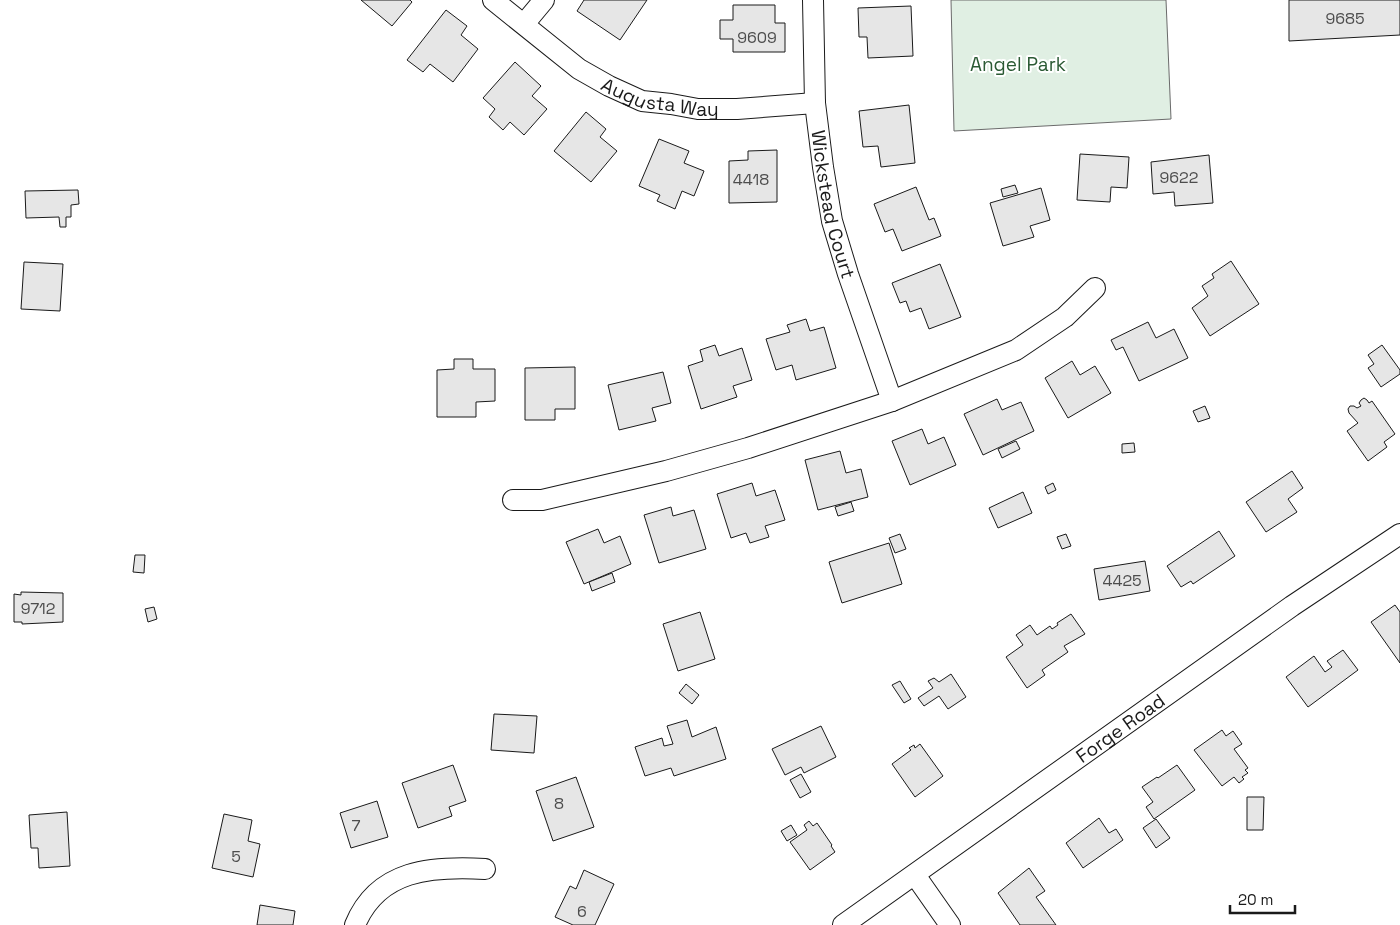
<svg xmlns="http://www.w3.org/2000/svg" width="1400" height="925" viewBox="0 0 1400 925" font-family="'Space Grotesk',sans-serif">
	<rect width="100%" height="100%" fill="#fff"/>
	<path fill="#e0efe3" stroke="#6a6a6a" d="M951,0H1166L1171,119L954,131Z"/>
	<g fill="#e6e6e6" stroke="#1a1a1a">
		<path d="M361,0H410L412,2L392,26Z"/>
		<path d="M584,0H647L620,40L577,11Z"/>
		<path d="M1289,0H1400V35L1289,41Z"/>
		<path d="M733,5H775V23H785V52H733V39H720V20H733Z"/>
		<path d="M911,6L913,56L868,58L867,37H859L858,8Z"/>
		<path d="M446,10L467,26L461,35L478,49L453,82L430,64L423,72L407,60Z"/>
		<path d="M515,62L541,86L532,96L547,109L524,135L510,122L503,130L489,117L495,109L483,98Z"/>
		<path d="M909,105L915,163L881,167L878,146L863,147L859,111Z"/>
		<path d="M586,112L606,129L600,137L617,151L591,182L554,151Z"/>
		<path d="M659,139L689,151L684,163L704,171L694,196L682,191L675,209L657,201L660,195L639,186Z"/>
		<path d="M777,150V202L729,203V161L748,160V151Z"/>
		<path d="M1080,154L1129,157L1127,188L1111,187L1110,202L1077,200Z"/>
		<path d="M1209,155L1213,203L1175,206L1174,192L1153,194L1151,162Z"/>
		<path d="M1015,185L1018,193L1003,197L1001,189Z"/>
		<path d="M916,187L929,220L934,218L941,236L902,251L893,229L885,232L874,204Z"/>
		<path d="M1041,188L1050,220L1030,226L1034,237L1003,246L990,203Z"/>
		<path d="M78,190L79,204L71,205V217H66V227H60L59,217L26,218L25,191Z"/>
		<path d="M1231,261L1259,304L1210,336L1192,308L1208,296L1202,286L1214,278L1212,274Z"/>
		<path d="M24,262L63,264L60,311L21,309Z"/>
		<path d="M940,264L961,317L929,329L921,308L910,312L906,301L900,303L892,283Z"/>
		<path d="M806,319L810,331L824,327L836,368L796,380L792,365L776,370L766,339L790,332L787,325Z"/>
		<path d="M1148,322L1156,338L1174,329L1188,358L1139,381L1123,347L1116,350L1111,340Z"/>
		<path d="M715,345L719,356L742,348L752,380L733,386L737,397L701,409L688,366L703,361L700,350Z"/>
		<path d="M1382,345L1400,370V374L1381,387L1368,368L1374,364L1368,355Z"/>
		<path d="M454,359H473V369H495V401L476,402V417H437V370L454,369Z"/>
		<path d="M1072,361L1080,375L1095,366L1111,393L1068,418L1045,378Z"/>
		<path d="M575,367V409H555V420H525V368Z"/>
		<path d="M663,372L671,403L652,408L656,421L619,430L608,385Z"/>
		<path d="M1364,398L1367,400L1369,403L1372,401L1395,434L1384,442L1387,447L1368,461L1347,431L1358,423L1349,413L1348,409L1350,406H1354L1357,408L1361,406L1359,403L1361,400Z"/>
		<path d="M997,399L1002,410L1021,402L1034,431L983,455L964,414Z"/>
		<path d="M1205,406L1210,418L1198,422L1193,411Z"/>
		<path d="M922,429L928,444L944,437L956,465L910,485L892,441Z"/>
		<path d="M1016,441L1020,449L1002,458L998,449Z"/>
		<path d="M1134,443L1135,452L1122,453V444Z"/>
		<path d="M840,451L846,473L861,469L868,497L818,510L805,460Z"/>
		<path d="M1292,471L1303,488L1288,499L1297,512L1266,532L1246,502Z"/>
		<path d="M752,483L756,496L775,490L785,520L765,526L769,537L750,543L746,533L731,538L717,494Z"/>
		<path d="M1053,483L1056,490L1048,494L1045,487Z"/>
		<path d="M1023,492L1032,513L998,528L989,508Z"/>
		<path d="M851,502L854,511L838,516L835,507Z"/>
		<path d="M671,507L673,516L694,510L706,549L659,563L644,515Z"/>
		<path d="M598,529L604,543L620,536L631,564L584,584L566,542Z"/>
		<path d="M1219,531L1235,556L1193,584L1191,581L1181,587L1167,566Z"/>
		<path d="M900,534L906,549L895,553L889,538Z"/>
		<path d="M1066,534L1071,546L1062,549L1057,537Z"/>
		<path d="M889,543L902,584L842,603L829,562Z"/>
		<path d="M135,555H145L144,573L133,572Z"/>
		<path d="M1145,561L1150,591L1099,600L1094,569Z"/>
		<path d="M612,573L615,582L592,591L589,582Z"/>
		<path d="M21,592L63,593V622L22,624V622H14V594L21,595Z"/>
		<path d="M1395,605L1400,612V663L1371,622Z"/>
		<path d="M154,607L157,619L148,622L145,609Z"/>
		<path d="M700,612L715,659L678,671L663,624Z"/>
		<path d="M1071,614L1085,634L1064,646L1068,652L1042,670L1045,675L1027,688L1006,657L1023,645L1016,635L1030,625L1037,635L1050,626L1052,629L1058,625L1057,623Z"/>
		<path d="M1343,650L1358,670L1308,707L1286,677L1314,656L1325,672L1332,667L1327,661Z"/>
		<path d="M951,674L966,697L948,709L939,696L924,706L918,698L933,688L928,681L934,678L939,682Z"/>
		<path d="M900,681L911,699L904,703L892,685Z"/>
		<path d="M686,684L699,695L692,704L679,693Z"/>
		<path d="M494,714L537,716L534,753L491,750Z"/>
		<path d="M687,720L692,737L716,727L726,759L674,776L671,768L645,776L635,747L662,738L664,746L673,744L667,726Z"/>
		<path d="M821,726L836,757L804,773L801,767L785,775L772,749Z"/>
		<path d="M1222,730L1226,736L1233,731L1242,744L1234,749L1248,768L1245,770L1248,773L1242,777L1244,779L1239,783L1234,777L1222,786L1194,750Z"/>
		<path d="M920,744L943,776L915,797L892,764L911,750L909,748L914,745L915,748Z"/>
		<path d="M453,765L466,801L449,807L452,816L418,828L402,783Z"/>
		<path d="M1177,765L1195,790L1154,819L1146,807L1153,802L1142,787L1157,777L1158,778Z"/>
		<path d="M801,774L811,792L800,798L790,780Z"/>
		<path d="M576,777L594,827L553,841L536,791Z"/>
		<path d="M1247,797H1264L1263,830H1247Z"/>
		<path d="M377,801L388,837L351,848L340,813Z"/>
		<path d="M67,812L70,866L39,868L38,848H31L29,815Z"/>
		<path d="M224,814L252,820L248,841L260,844L253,877L212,868Z"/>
		<path d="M1099,818L1109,833L1116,829L1123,840L1083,868L1066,843Z"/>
		<path d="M1156,819L1170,838L1156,848L1143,828Z"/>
		<path d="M809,821L813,826L817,823L832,845L831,846L835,852L810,870L790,842L807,830L804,825Z"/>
		<path d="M791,825L797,835L787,841L781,831Z"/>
		<path d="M1029,868L1045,891L1036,897L1056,925H1020L998,893Z"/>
		<path d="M584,870L614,884L595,925H573L555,917L570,886L576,889Z"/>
		<path d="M260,905L295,911L293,925H257Z"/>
	</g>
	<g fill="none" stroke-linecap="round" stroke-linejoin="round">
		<g stroke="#1a1a1a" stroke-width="22">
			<g id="street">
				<path id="s1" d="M493,0L579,69L609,86L642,101L671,104L698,109H737L815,103"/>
				<path id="s2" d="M813,0L815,103L823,167L832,221L848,274L892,401"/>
				<path d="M524,24L544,0"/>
				<path d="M513,500H542L666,471L748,448L892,401L1016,350L1065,317L1095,288"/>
				<path d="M915,875L950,925"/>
				<path d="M355,925C378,869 432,866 485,869"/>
				<path id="s3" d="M843,925L1292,606L1400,534"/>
			</g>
		</g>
		<use href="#street" stroke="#fff" stroke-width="20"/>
	</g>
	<g text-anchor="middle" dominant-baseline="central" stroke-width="4" stroke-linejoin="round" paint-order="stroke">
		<g font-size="16" fill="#4d4d4d">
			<text x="1345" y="18">9685</text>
			<text x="757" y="37">9609</text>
			<text x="1179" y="177">9622</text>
			<text x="751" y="179">4418</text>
			<text x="1122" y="580">4425</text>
			<text x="38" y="608">9712</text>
			<text x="559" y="803">8</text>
			<text x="356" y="825">7</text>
			<text x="236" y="856">5</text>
			<text x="582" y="911">6</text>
		</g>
		<g font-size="19" fill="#2b5a34" stroke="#fff">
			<text x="1018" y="64">Angel Park</text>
		</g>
		<g font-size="19" fill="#1a1a1a" stroke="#fff">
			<text stroke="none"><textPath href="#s1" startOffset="198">Augusta Way</textPath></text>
			<text stroke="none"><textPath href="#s2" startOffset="206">Wickstead Court</textPath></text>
			<text stroke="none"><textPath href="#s3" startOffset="340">Forge Road</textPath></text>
		</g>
	</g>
	<path d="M1230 905v8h65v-8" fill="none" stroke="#1a1a1a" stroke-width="2.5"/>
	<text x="1238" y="905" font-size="15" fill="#1a1a1a" stroke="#ffffff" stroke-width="4" paint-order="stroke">20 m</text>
</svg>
